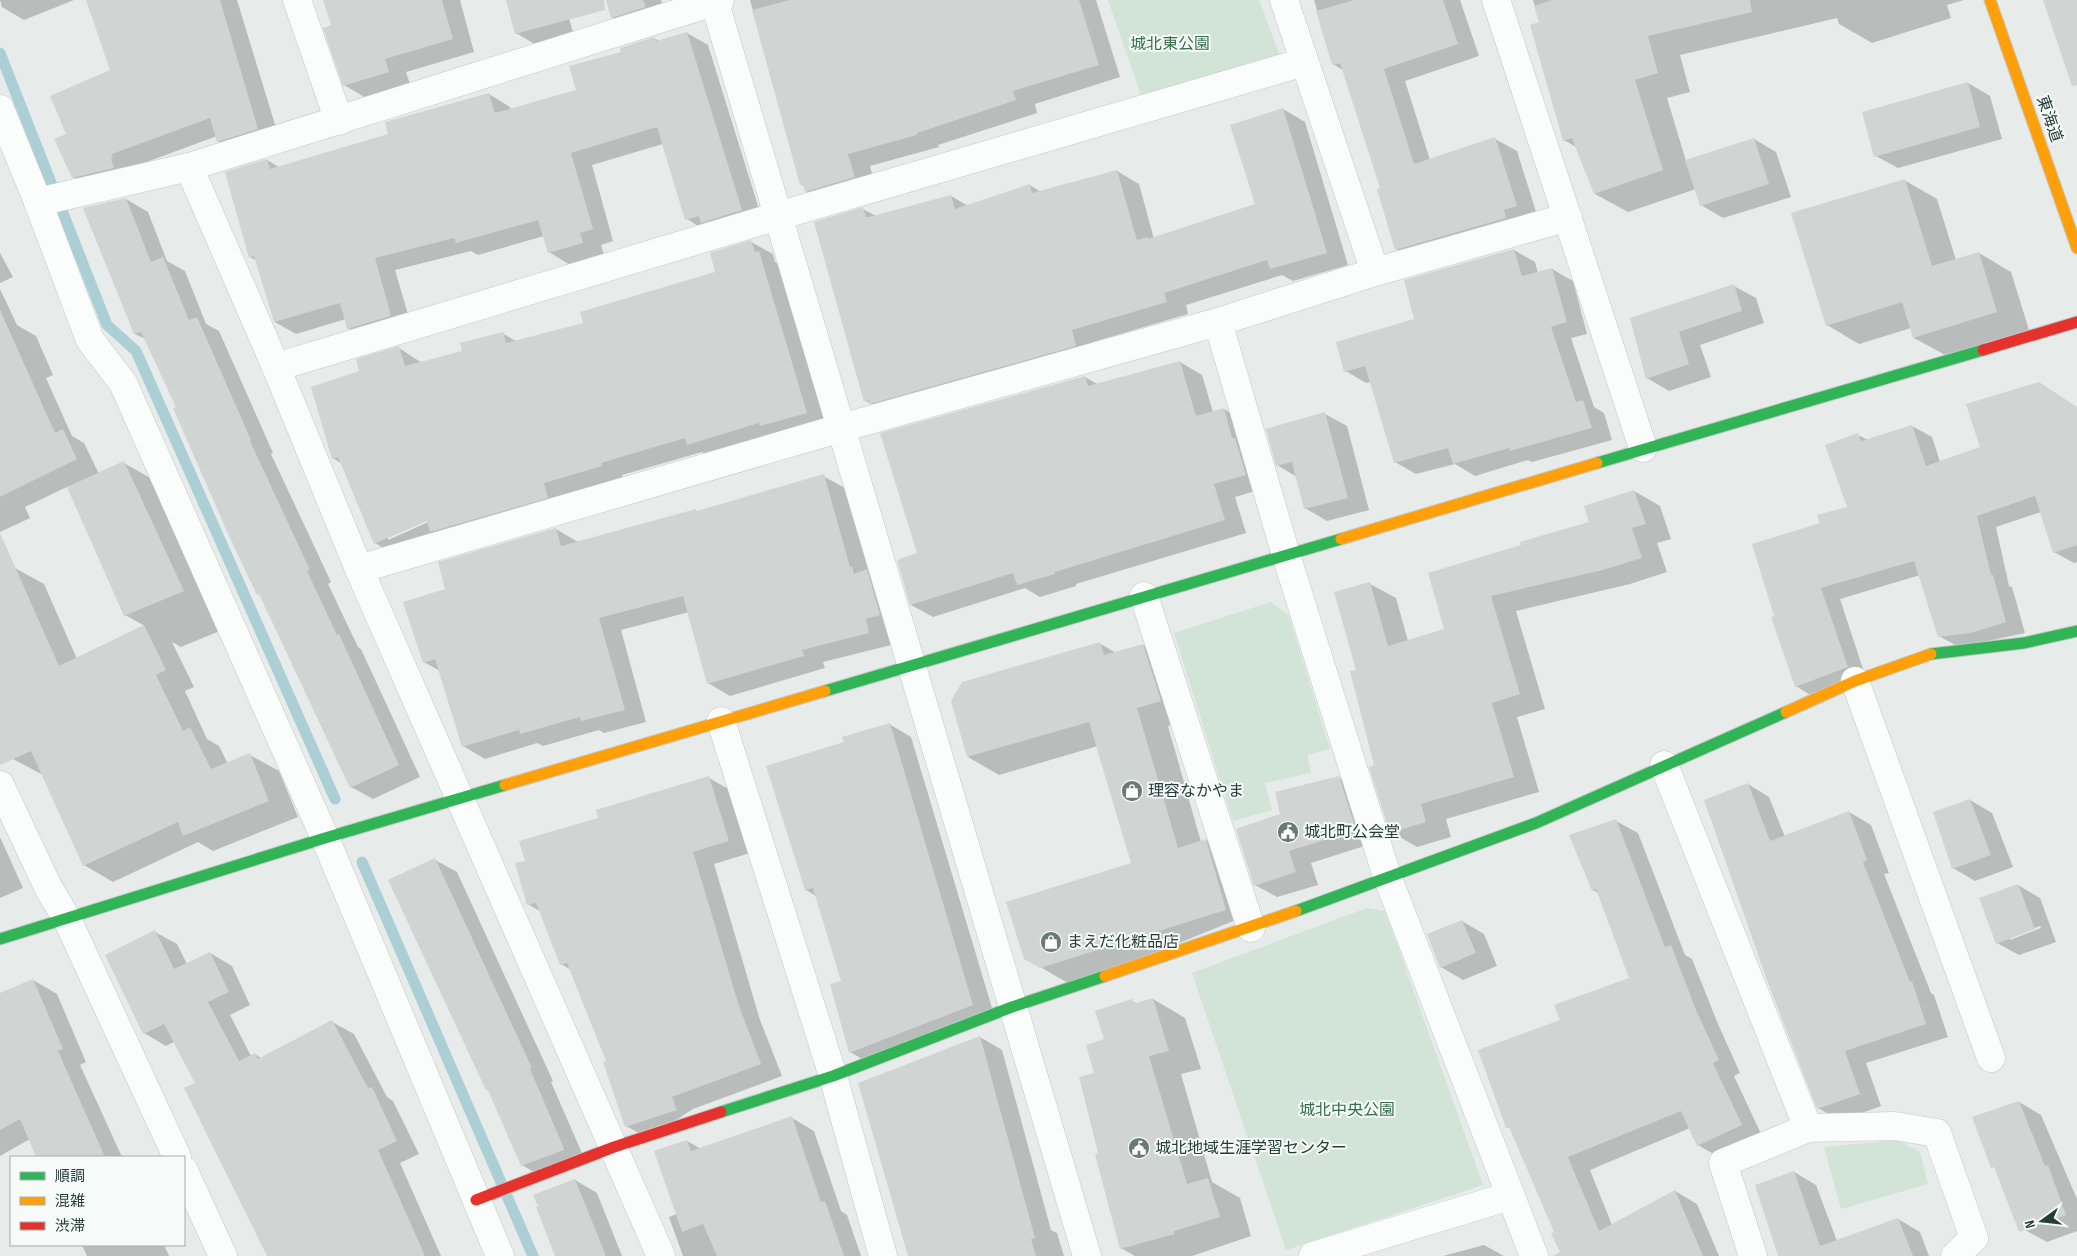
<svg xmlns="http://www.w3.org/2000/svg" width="2077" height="1256" viewBox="0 0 2077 1256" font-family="'Sofia Sans Condensed','Noto Sans JP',sans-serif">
	<rect width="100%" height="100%" fill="#e7ebe9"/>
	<g fill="#d2e3d7">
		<path d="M1108,0H1259L1280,56L1142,98Z"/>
		<path d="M1271,602L1289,616L1330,749L1307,755L1311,773L1265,783L1272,810L1233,821L1174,633Z"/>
		<path d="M1367,908L1385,911L1483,1185L1286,1250L1192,973Z"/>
		<path d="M1898,1140L1920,1152L1928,1184L1841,1209L1824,1147Z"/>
	</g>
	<g fill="#0003" fill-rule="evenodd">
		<path d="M0,0H74L24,20L2,7Z"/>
		<path d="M88,0H237L280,141L240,154L218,141L217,136L133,167L95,190L73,177L68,135L112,70Z"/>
		<path d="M325,0H460L474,52L406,72L410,84L366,98L344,85L333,26Z"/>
		<path d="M507,0H564L574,36L538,46L516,33Z"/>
		<path d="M607,0H661L667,19L634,30L612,17Z"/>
		<path d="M750,0H1096L1120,77L1035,104L1037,113L938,145L939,147L870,166L876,190L828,204L806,191L802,184Z"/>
		<path d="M1314,0H1460L1479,56L1405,81L1430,160L1495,139L1517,151L1538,218L1418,262L1396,249L1381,189L1344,71L1333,64Z"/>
		<path d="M1533,0H1964L1947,5L1951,18L1872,43L1839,24L1837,18L1680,55L1690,92L1667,98L1686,161L1754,139L1776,152L1791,197L1723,218L1701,205L1696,189L1628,212L1595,194L1576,147L1564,140L1540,23Z"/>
		<path d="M687,33L708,45L763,222L708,232L687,219L663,144L592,165L613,241L601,245L604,255L570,265L549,252L544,236L478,255L471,251L395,270L412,328L370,341L348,328L346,319L296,334L275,322L257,261L250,257L267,160L279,167L390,135L489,94L510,107L511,110L578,90L623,52L654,38L659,41Z"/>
		<path d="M1968,83L1990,96L2002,139L1898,168L1876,156Z"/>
		<path d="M1283,109L1305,122L1348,265L1293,281L1282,275L1186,305L1188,314L1093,342L1098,358L888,414L866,401L863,209L876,216L951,196L968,206L1030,185L1041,192L1117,171L1139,184L1154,239L1257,205Z"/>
		<path d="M1904,180L1937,199L1956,260L1979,253L2011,272L2029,330L1947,356L1914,338L1911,328L1859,344L1827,325Z"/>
		<path d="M126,199L148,212L167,261L185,271L206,324L219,331L273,453L271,454L331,582L328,584L358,647L361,649L420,777L373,799L351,787L261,596L258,594L147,340L135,334Z"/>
		<path d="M751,242L773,254L775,262L781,265L828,425L710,456L702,452L622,475L623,478L397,556L375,543L342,464L333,458L361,372L399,348L422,363L464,352L502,333L517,342L585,323L717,272ZM432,518L433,520L388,540V537Z"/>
		<path d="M1514,250L1535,262L1538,273L1552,269L1573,281L1587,334L1571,338L1594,407L1604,413L1612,440L1532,462L1528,460L1475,476L1455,464L1416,474L1395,462L1371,382L1366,383L1346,371Z"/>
		<path d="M0,253L13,277L0,283Z"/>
		<path d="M1734,286L1756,298L1764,323L1700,345L1711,377L1669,391L1647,378L1631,319Z"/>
		<path d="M0,289L17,325L36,336L53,375L46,378L72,436L84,443L99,474L124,463L180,495L239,623L181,647L172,642L194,687L185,691L207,739L219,746L228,764L250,755L279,771L298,817L213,851L198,842L113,882L84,865L43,775L13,759L0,731V574L15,568L44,584L77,659L145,626L125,615L69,486L25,507L30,518L0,532Z"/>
		<path d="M1180,362L1202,375L1213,412L1224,409L1246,422L1268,487L1235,497L1246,533L1076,584V586L1040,597L1025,588L933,617L911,605L918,554L1085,377L1099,385Z"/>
		<path d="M2077,407V562L2074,563L2054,552L2041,512L1996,527L2009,586L2012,587L2025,633L1959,647L1939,636L1920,575L1840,599L1866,678L1815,698L1796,686L1775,617L1821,524L1849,508L1858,435L1868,440L1912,426L1932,437L1940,462L1981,447Z"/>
		<path d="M1325,414L1347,426L1369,510L1327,521L1305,508L1297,477L1277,465Z"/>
		<path d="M823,476L845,488L869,572L889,583L901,627L887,632L891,645L823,662L825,668L730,696L708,683L689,612L621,630L646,722L604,733L599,730L543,746L537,743L485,759L463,746L440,671L424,662L446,590L556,529L578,542L698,512Z"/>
		<path d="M1634,491L1660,506L1671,539L1657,543L1667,572L1630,584L1516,611L1545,709L1517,717L1539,792L1446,819L1451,837L1417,847L1391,832L1375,766L1358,671L1370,584L1396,598L1408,641L1446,630L1522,546L1590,523Z"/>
		<path d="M1099,643L1116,653L1143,645L1174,663L1192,719L1168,726L1201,842L1206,840L1237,859L1253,913L1073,986L1025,958L1133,863L1098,746L999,775L968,757Z"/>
		<path d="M889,724L911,737L995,1018L872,1065L850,1052L842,982L816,896L806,890L845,743Z"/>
		<path d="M709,778L730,790L750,853L714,864L760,1020L782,1076L693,1109L648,1138L626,1126L608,1061L571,970L561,964L541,912L528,904L526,862L600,819Z"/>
		<path d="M1339,778L1361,790L1377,842L1311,863L1318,885L1277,897L1255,885L1281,815Z"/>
		<path d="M1748,784L1769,797L1785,837L1849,812L1871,825L1889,873L1884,874L1931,993L1934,995L1948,1037L1866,1063L1881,1106L1840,1121L1818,1108Z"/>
		<path d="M1970,800L1992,813L2013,867L1975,881L1953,868Z"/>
		<path d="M1616,821L1638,833L1685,955L1692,959L1718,1024L1740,1073L1734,1076L1763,1138L1720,1158L1698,1145L1690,1128L1590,1170L1612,1225L1675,1191L1697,1204L1719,1256H1563L1556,1233L1511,1129L1507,1127L1562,1020L1631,978L1598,893L1593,890Z"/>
		<path d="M0,837L23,888L0,898Z"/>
		<path d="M435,860L457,872L553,1081L551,1082L585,1160L544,1178L522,1165L490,1091L487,1090Z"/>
		<path d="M2018,885L2040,898L2056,942L2019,955L1997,943ZM2040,926L2041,928L2010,940V937Z"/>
		<path d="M1462,921L1484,934L1497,966L1463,980L1441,967Z"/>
		<path d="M155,932L177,944L187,964L210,953L232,966L250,1005L230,1015L251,1056L255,1054L261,1058L332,1022L354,1034L387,1097L393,1101L419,1154L400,1163L441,1256H271L196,1083L174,1042L166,1046L144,1033Z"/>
		<path d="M33,980L57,994L86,1062L80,1065L122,1157H38L30,1139L0,1156V995Z"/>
		<path d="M1153,999L1185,1018L1201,1069L1181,1074L1212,1182L1240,1198L1251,1236L1192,1256H1135L1121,1248L1099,1154L1096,1074L1105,1040L1132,1001L1137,1004Z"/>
		<path d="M980,1037L1002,1050L1051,1230L1057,1233L1064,1256H910Z"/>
		<path d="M2019,1102L2041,1115L2077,1199V1231L2047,1242L2025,1230Z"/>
		<path d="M792,1118L814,1131L841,1211L847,1215L861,1256H683L669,1217L677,1214L687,1141L701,1149Z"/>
		<path d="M1794,1172L1816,1185L1837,1241L1898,1219L1920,1232L1929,1256H1779Z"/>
		<path d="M575,1180L597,1193L622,1256H556L535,1195Z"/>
		<path d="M82,1245H164L169,1256H87Z"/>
		<path d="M1484,1245L1504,1256H1443Z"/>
	</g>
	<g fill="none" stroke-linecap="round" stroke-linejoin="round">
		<g stroke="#acced5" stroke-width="11">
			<path d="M0,53L107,325L136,351L335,799"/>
			<path d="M362,862L533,1256"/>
		</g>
	</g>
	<g fill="#d0d4d2">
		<path d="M86,0H220L258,129L217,142L210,118L112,154L113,157L111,159L114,168L72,178L54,139L66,134L50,96L110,70Z"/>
		<path d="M323,0H442L453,39L385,59L389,72L343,86L323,28L331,25Z"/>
		<path d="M506,0H604L605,10L515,34Z"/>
		<path d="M606,0H643L646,7L611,18Z"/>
		<path d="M789,0H1079L1099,65L1013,91L1016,100L917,133V135L848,154L855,177L805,192L803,184L800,185L752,10Z"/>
		<path d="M1354,0H1443L1458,44L1384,69L1414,164L1495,137L1517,206L1504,210L1506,218L1395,250L1377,189L1380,188L1340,63L1332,65L1316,11Z"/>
		<path d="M1552,0H1750L1752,12L1648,36L1658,73L1635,80L1663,170L1594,194L1572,138L1563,141L1530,25L1539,22L1534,6Z"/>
		<path d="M2043,0H2077V85L2072,86Z"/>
		<path d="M687,32L742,210L701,223L699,216L685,220L657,127L571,153L593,229L580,233L583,243L548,253L538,220L456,243L454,238L375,258L391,316L347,329L340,303L274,322L254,256L249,258L225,172L267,159L270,169L388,134L385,122L489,93L495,113L576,90L569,66L621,52L620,48L654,37L656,41Z"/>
		<path d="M1968,82L1980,127L1874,157L1862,112Z"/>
		<path d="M1283,108L1327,253L1270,269L1267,260L1164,293L1167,302L1072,330L1076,346L870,404L869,400L864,402L814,222L863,207L866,217H869L951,195L955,209L1030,184L1032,193L1117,170L1137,240L1148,237V239L1255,204L1230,125Z"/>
		<path d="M1754,138L1769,184L1700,206L1685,160Z"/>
		<path d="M1905,179L1932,266L1979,252L1997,312L1913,338L1902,302L1826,326L1791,213Z"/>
		<path d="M126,198L151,262L163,257L189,320L197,317L251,440L250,441L310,570L307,571L337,635L339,634L399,765L350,788L259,594L257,595L229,536L173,408L176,407L141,332L134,334L83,208Z"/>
		<path d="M751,240L755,252L759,251L807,413L760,426L759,423L687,445L685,438L601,463L602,466L544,483L548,498L430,532L427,521L374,544L338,457L332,459L311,387L359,371L356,359L399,346L405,366L462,351L460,343L503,332L506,343L583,323L580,312L715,272L710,253Z"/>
		<path d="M1514,249L1522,276L1552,268L1567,322L1551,327L1576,402L1583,400L1592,428L1510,451L1509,448L1453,464L1448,448L1394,463L1365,366L1344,372L1336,342L1414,319L1404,280Z"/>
		<path d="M1734,284L1742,311L1679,332L1689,364L1646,379L1630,318Z"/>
		<path d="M0,310L55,433L63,429L77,459L0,497Z"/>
		<path d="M1180,361L1196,416L1224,408L1232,438H1235L1246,475L1214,484L1225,520L1055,572V574L1017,585L1013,573L910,605L897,560L917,553L880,433L1085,376L1088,386Z"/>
		<path d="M2039,382L2077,407V545L2053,553L2035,496L1977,516L1991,575H1993L2006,622L1971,633L1938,637L1914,561L1821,588L1848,667L1795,687L1771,617L1774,616L1752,544L1820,523L1817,515L1847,507L1825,445L1858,433L1861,441L1912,425L1926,466L1980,447L1966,404Z"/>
		<path d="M1325,412L1348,498L1304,509L1292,462L1276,466L1266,429Z"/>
		<path d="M124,461L184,591L124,616L67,487Z"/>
		<path d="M824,474L850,567H852L854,574L867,569L880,615L866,619L869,633L802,650L804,656L707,684L683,596L599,618L625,710L581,721L580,717L520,734L519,730L462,747L435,659L423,663L403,602L445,589L438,562L556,528L561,546L696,509L697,511Z"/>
		<path d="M1634,490L1646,524L1632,528L1642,558L1603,570L1491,596L1520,694L1492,703L1514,777L1421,804L1426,822L1390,833L1369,767L1374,765L1350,671L1356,670L1334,592L1370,582L1388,646L1444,629L1428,573L1521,545L1520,542L1589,522L1584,506Z"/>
		<path d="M0,533L59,666L144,625L166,670L156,675L183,731L190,727L211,769L250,753L269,801L183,836L178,822L83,866L31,751L0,765Z"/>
		<path d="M1100,642L1104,655L1143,644L1161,701L1137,708L1178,848L1206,839L1226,910L1040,968L1024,959L1006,902L1131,863L1089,722L967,757L951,701L962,682Z"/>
		<path d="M890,723L973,1005L849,1053L830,984L841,981L813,888L805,890L766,766L844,742L842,737Z"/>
		<path d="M709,776L729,841L693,852L739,1006L761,1064L672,1097L677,1110L625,1127L603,1062L606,1061L567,963L560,965L536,903L527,905L515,863L525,861L519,841L598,818L596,810Z"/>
		<path d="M1339,776L1356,830L1289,851L1296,872L1254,886L1236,829L1280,814L1275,792Z"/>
		<path d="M1748,783L1770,841L1849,811L1867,860L1863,862L1910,982L1912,981L1926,1024L1845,1051L1860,1094L1817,1109L1768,983L1704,800Z"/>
		<path d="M1970,799L1991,855L1952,869L1933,812Z"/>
		<path d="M1616,819L1665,947L1671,945L1696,1010L1719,1060L1713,1063L1742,1125L1697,1146L1681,1111L1568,1157L1599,1231L1675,1190L1703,1256H1553L1560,1252L1551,1233L1554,1232L1509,1127L1506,1128L1478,1050L1560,1020L1554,1005L1629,978L1596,889L1592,891L1569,835Z"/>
		<path d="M435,858L532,1068L530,1069L563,1146L564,1150L521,1166L488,1090H486L388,880Z"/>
		<path d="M2018,884L2035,929L1996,944L1979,898Z"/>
		<path d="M1462,920L1476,953L1440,968L1427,934Z"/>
		<path d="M155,930L174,969L210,952L229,992L208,1002L239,1061L255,1053L258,1059L332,1020L368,1088L372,1087L397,1141L378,1150L425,1256H267L184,1088L195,1083L164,1024L143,1034L105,955Z"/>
		<path d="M33,979L63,1049L58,1051L105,1157H36L20,1119L0,1130V993Z"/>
		<path d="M1153,998L1169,1051L1149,1056L1187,1184L1208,1178L1220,1217L1174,1231L1175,1234L1120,1249L1095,1154L1098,1153L1079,1077L1094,1073L1086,1045L1104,1039L1095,1011L1132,999L1134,1004Z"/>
		<path d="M980,1036L1035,1238L1031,1239L1036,1256H908L858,1083Z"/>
		<path d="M2019,1101L2045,1166L2048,1165L2066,1215L2019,1232L1994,1167L1991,1168L1972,1117Z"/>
		<path d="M792,1116L821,1202L825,1201L844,1256H717L703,1224L682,1232L654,1151L687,1140L691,1151Z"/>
		<path d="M1794,1171L1820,1246L1898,1218L1913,1256H1778L1755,1185Z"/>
		<path d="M575,1179L606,1256H555L536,1207L538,1206L533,1195Z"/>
	</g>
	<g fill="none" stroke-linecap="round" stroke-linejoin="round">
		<g stroke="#c4c8c6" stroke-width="29">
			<g id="street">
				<path d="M297,0L339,121"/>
				<path d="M714,0L1087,1256"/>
				<path d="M1284,0L1375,272"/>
				<path d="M1496,0L1643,448"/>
				<path d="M0,109L38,202L90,340L123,383L325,838L500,1256"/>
				<path d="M189,167L276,367L359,569L661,1256"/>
				<path d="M38,202L189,167L720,0"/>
				<path d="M1218,322L1286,555L1387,876L1534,1256"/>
				<path d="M276,367L778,216L1304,62"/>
				<path d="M359,569L841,428L1218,322L1375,272L1568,217"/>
				<path d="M1144,596L1251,928"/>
				<path d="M1855,681L1991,1058"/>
				<path d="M721,721L833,1076L883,1256"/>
				<path d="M1664,765L1808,1128"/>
				<path d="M0,785L49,889L67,919L177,1157"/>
				<path d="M184,1171L223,1256"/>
				<path d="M1313,1256L1510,1196"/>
				<path d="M1753,1256L1723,1163L1808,1128L1895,1126L1937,1133L1974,1238L1955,1256"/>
			</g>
		</g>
		<g stroke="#c3c9c6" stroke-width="13">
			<g id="fast">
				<path d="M1597,463L1983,350"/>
				<path d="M1931,654L2024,643L2077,631"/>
				<path d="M825,691L1341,539"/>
				<path d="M1296,911L1536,823L1786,712"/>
				<path d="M0,939L325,838L505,785"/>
				<path d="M721,1112L833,1076L1012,1007L1105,976"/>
			</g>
		</g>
		<g stroke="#c3c9c6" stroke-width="13">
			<g id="slow">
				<path d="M1990,0L2077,248"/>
				<path d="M1341,539L1597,463"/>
				<path d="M1786,712L1855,681L1931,654"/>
				<path d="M505,785L825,691"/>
				<path d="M1105,976L1296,911"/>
			</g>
		</g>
		<g stroke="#c3c9c6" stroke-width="13">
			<g id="jam">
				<path d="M1983,350L2077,322"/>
				<path d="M476,1200L614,1147L721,1112"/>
			</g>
		</g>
		<use href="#street" stroke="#fbfcfc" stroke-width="28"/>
		<use href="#fast" stroke="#30b455" stroke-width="11"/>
		<use href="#slow" stroke="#ff9f0a" stroke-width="11"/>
		<use href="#jam" stroke="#e5322d" stroke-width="11"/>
	</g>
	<defs>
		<g id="shop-disc" transform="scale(1.125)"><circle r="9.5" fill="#6a7a75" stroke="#f6faf8"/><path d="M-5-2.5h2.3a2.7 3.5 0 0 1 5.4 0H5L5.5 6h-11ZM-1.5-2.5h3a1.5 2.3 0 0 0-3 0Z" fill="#fff"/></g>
		<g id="civic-disc" transform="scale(1.125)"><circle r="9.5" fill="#6a7a75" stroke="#f6faf8"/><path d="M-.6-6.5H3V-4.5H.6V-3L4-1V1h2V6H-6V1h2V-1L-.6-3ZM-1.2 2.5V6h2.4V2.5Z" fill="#fff"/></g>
	</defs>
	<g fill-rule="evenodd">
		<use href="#shop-disc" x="1132" y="791"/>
		<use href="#civic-disc" x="1288" y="832"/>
		<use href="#shop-disc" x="1051" y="942"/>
		<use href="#civic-disc" x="1139" y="1148"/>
	</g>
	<g text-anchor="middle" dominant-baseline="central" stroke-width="4" stroke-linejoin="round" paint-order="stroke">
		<g font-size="16" fill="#34704c" stroke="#f6faf8">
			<text x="1170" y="44">城北東公園</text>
			<text x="1347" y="1110">城北中央公園</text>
		</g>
		<g font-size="16" fill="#263d37" stroke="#f6faf8">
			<text transform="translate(2049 119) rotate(71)">東海道</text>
		</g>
		<g font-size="16" fill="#263d37" stroke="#f6faf8" text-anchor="start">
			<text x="1148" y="791">理容なかやま</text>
			<text x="1304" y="832">城北町公会堂</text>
			<text x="1067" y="942">まえだ化粧品店</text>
			<text x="1155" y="1148">城北地域生涯学習センター</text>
		</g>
	</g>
	<rect x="10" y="1156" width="175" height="90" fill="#f6faf8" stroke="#a3aeab"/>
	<rect x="20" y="1172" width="25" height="8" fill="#30b455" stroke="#a3aeab"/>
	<text x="55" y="1181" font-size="15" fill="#263d37">順調</text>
	<rect x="20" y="1197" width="25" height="8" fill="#ff9f0a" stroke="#a3aeab"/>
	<text x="55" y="1206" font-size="15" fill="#263d37">混雑</text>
	<rect x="20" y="1222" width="25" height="8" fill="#e5322d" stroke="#a3aeab"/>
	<text x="55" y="1231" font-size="15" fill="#263d37">渋滞</text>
	<g transform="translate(2042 1221) rotate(255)" stroke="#f6faf8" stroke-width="4" paint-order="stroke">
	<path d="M0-4L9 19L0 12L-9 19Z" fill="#263d37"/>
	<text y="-8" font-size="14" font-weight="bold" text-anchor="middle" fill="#263d37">N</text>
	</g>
</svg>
